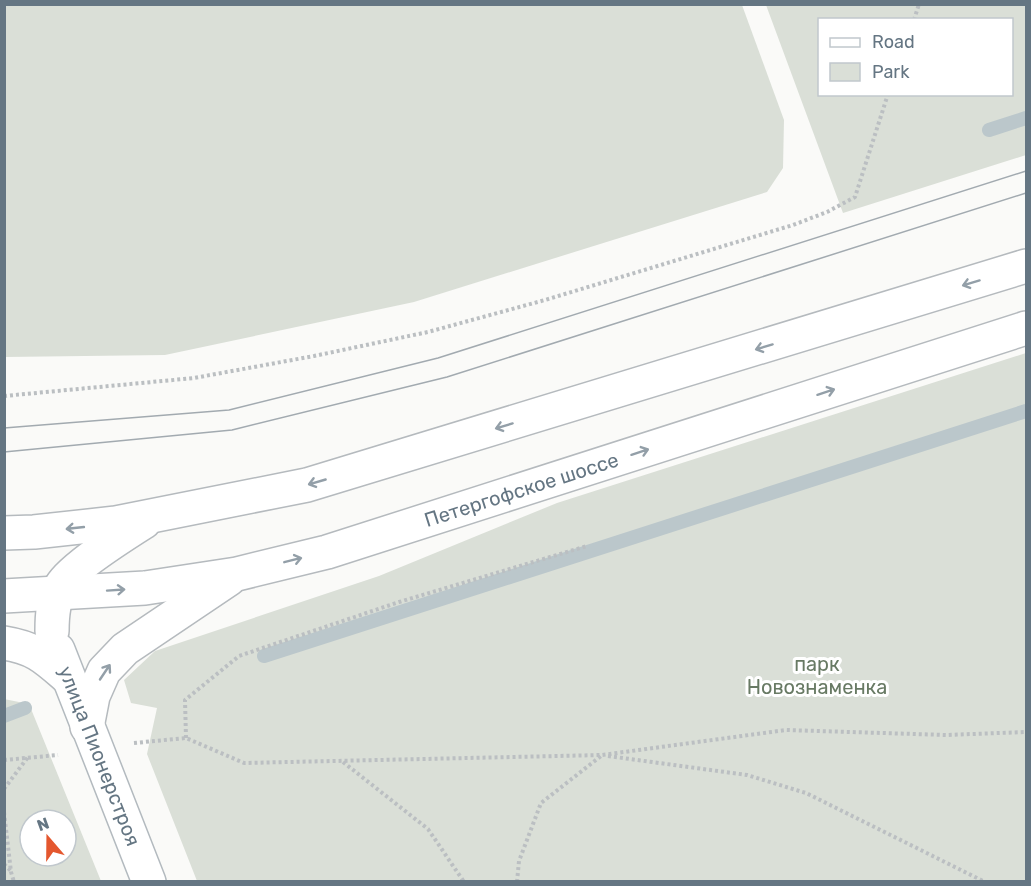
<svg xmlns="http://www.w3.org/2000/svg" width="1031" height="886" viewBox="0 0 1031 886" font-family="Rubik,sans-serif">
	<rect width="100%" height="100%" fill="#fafaf8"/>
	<g fill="#dadfd7" fill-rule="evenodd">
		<path d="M4,5H742L784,120L783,168L767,192L414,302L165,355L5,357Z"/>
		<path d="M766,5H1026V155L843,213ZM820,20H1012V94H820Z"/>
		<path d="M1026,353V881H197L147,754L157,708L131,703L124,680L155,651L379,576L557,503Z"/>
		<path d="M4,699L29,704L101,881H5ZM30,820H66V856H30Z"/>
	</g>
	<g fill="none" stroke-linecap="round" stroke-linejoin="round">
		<g stroke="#bbc7cb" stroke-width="14">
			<path d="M989,130L1026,118"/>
			<path d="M264,656L1026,411"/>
			<path d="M4,716L25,708"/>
		</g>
		<g stroke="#b3babf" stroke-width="36">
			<g id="secondary">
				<path id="s1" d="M58,650L149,882"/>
			</g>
		</g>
		<g stroke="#b5babe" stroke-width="36">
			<g id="primary">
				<path d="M4,533L34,532L116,523L307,485L1026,266"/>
				<path id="s2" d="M4,596L145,588L237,574L327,552L1026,328"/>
				<path d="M52,631C52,615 53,600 61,586C71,568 125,534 144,522"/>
				<path d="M4,643C35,648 44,657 67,677"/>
				<path d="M87,727L93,696L104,671L125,649L229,579"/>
			</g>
		</g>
		<g stroke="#bbbfc2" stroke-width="4" stroke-dasharray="3 3" stroke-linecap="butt">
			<path d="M914,20L919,4"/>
			<path d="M4,396L194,378L314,356L428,332L545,300L793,225L827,212L855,197L888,94"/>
			<path d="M186,738L185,700L239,656L399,602L587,546"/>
			<path d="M134,743L186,738L244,763L602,755L786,730L946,735L1026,732"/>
			<path d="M608,756L747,775L806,793L985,882"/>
			<path d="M4,760L58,755"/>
			<path d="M343,762L428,829L464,882"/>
			<path d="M4,789L28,757"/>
			<path d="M4,812L11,872L14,882"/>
			<path d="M4,864L11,871"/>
			<path d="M517,882L519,861L541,803L601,756"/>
		</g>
		<use href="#secondary" stroke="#fff" stroke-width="33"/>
		<use href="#primary" stroke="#fff" stroke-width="33"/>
		<g stroke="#a2aab0" stroke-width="1.5">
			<path d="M4,428L229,410L438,358L1026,171"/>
			<path d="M4,452L232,430L447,377L1026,193"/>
		</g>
	</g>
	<defs><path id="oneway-shaft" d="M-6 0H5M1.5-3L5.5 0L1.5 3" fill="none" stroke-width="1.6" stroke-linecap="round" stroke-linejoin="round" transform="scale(1.5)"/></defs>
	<g stroke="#939fa8">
		<use href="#oneway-shaft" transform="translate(971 283) rotate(163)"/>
		<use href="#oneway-shaft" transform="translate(764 347) rotate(163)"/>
		<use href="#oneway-shaft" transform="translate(826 392) rotate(-18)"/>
		<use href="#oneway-shaft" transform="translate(504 426) rotate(163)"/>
		<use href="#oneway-shaft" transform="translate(640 452) rotate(-18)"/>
		<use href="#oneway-shaft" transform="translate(317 482) rotate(164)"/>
		<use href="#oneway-shaft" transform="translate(75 528) rotate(174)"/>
		<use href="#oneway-shaft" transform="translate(293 560) rotate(-14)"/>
		<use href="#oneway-shaft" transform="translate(116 590) rotate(-4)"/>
		<use href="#oneway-shaft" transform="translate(105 672) rotate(-56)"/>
	</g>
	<g text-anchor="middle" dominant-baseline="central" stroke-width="6" stroke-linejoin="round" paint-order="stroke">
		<g font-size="20" fill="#657683" stroke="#fff">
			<text stroke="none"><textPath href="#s2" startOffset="531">Петергофское шоссе</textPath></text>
			<text stroke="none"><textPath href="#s1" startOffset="114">улица Пионерстроя</textPath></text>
		</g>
		<g font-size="20" fill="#687a64" stroke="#fff">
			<text x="817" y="664">парк<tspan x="817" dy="23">Новознаменка</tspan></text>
		</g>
	</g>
	<rect width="1031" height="886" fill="none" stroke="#657683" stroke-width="12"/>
	<rect x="818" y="18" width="195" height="78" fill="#ffffff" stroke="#c1c8cd" stroke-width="1.5"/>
	<rect x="830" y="38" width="30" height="9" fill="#ffffff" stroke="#c1c8cd" stroke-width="1.5"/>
	<text x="872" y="48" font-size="18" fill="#657683">Road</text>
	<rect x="830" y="63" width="30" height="18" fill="#dadfd7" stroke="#c1c8cd" stroke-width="1.5"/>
	<text x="872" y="78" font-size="18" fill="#657683">Park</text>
	<g transform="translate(48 838) rotate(340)"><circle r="28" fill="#ffffff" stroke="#c1c8cd" stroke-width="1.5"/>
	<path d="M0-4.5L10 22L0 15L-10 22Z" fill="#e4572e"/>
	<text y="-9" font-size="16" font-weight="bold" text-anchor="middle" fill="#657683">N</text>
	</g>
</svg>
